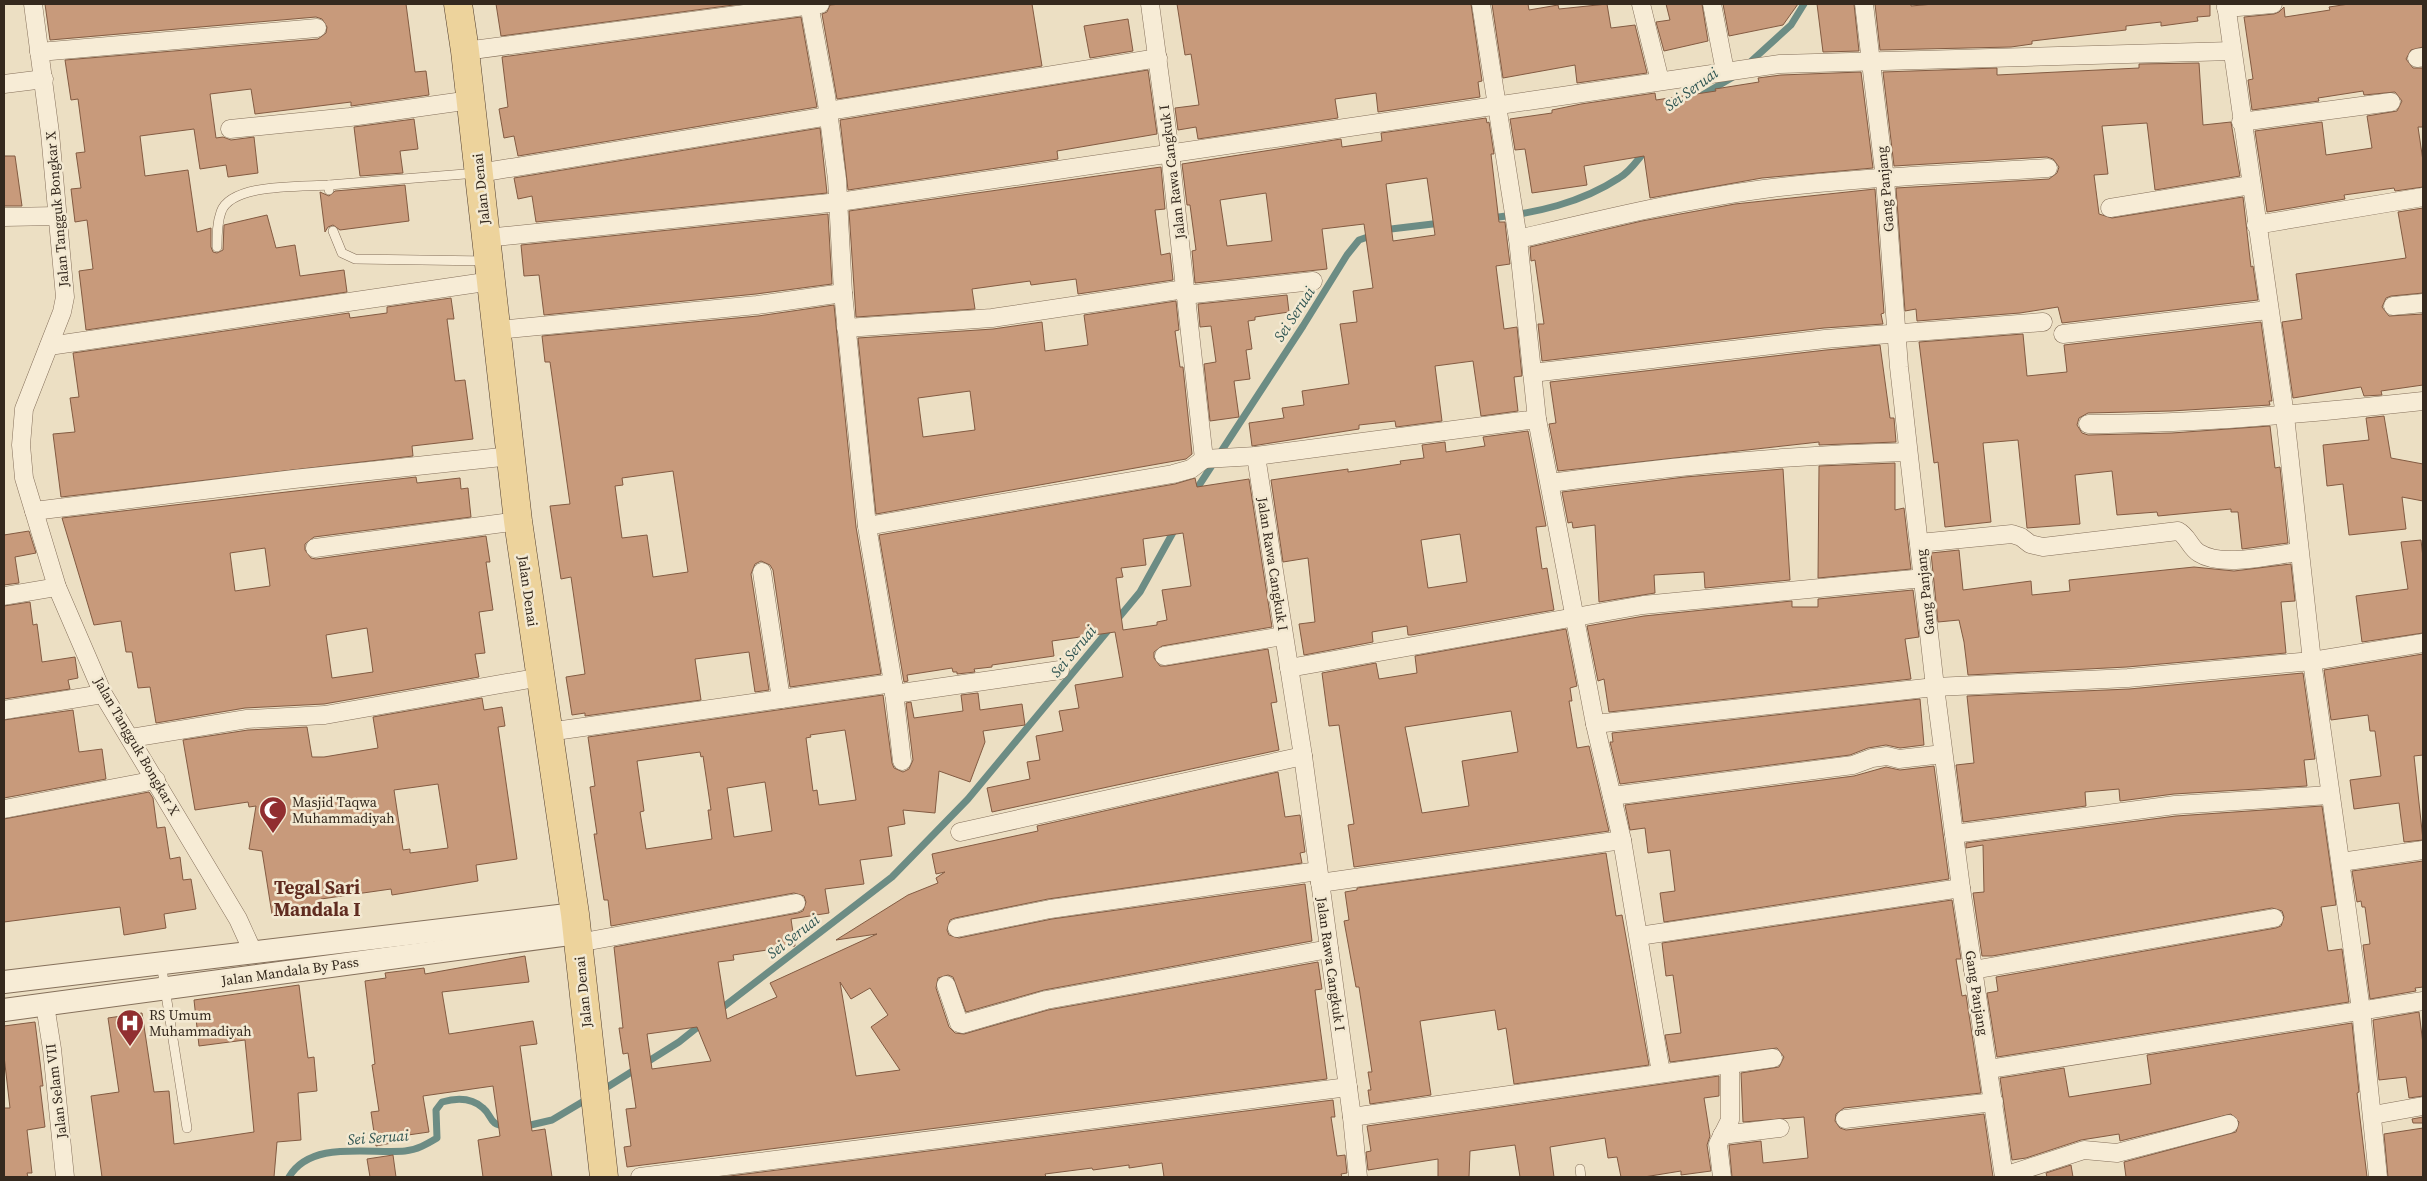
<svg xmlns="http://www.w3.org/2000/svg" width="2427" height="1181" viewBox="0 0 2427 1181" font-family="'Source Serif 4',serif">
	<rect width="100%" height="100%" fill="#ecdfc3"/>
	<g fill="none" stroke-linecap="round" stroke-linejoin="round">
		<g stroke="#6c8c84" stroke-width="7">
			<path d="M1747,65L1791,25L1804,4"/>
			<path d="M1699,97L1733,77"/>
			<path d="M1491,218C1536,213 1581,203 1619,178C1630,172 1638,159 1646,150"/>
			<path d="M1194,493L1303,326L1347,255L1359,240L1391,229L1441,223"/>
			<path d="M718,1011L892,877L968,799L1140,592L1176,527"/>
			<path d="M601,1091L679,1042L704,1022"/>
			<path d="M522,1127L552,1120L589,1098"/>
			<path d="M289,1177C311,1140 368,1154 405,1151C417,1150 427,1144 437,1138L436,1110L442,1102C456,1098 471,1097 483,1108C493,1116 488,1125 506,1126"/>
		</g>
	</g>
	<g fill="#c89a7b" stroke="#835b42" fill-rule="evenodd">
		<path d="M45,4H406L415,72L426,71L429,95L351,106V102L255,114L251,89L210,94L216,138L223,137L231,140L254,137L258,173L228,177L226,165L200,169L194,129L140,136L145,176L188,170L197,232L211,228V247L213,252L217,253L223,250L224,225L267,215L276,248L295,245L300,276L344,270L347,292L86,330L79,271L93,269L87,220L75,222L71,189L81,188L76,153L85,152L78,99L71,100L65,60L318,39L326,33L327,27L322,19L316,17L50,40Z"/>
		<path d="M496,4H741L501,36Z"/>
		<path d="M841,4H1032L1042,66L837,99L822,14L827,12L830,5Z"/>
		<path d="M1177,4H1471L1482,81L1478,82L1480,97L1378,112L1376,93L1335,99L1338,118L1198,139L1196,127L1178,130L1175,108L1199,105L1191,54L1185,55Z"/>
		<path d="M1492,4H1528L1529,10L1558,5L1559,9L1607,4L1611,28L1635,25L1647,73L1577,83L1575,65L1503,78Z"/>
		<path d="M1666,4H1702L1708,41L1664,51L1656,22L1670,20Z"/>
		<path d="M1723,4H1798L1783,25L1729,36Z"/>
		<path d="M1817,4H1854L1859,51L1823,52Z"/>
		<path d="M1875,4H1911V6L1934,4H2210V16L2197,17L2198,21L2161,26V22L2126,26V30L2032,41V44L2011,47L1880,50Z"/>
		<path d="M2349,4H2423V47L2411,50L2406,59L2413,68H2423V127H2418L2423,161V187L2395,191L2394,188L2344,195L2345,199L2267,212L2255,131L2322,122L2326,155L2372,148L2367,116L2397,111L2402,101L2395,92L2364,95L2363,91L2318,98L2319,101L2252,110L2248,80L2253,79L2244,17L2274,14L2279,12L2284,7L2285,17L2330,10L2329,7Z"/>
		<path d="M801,17L817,107L518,156L514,136L504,138L499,109L508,107L502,57Z"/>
		<path d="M1128,19L1133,51L1090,58L1084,26Z"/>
		<path d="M2199,63L2203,125L2231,122L2240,176L2155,190L2147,123L2102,126L2108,174L2094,175L2099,214L2112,218L2243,197L2251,267L2253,266L2258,300L2062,323L2058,307L2020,313L1917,321L1916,309L1905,311L1896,188L2049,179L2057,173L2059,167L2053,159L2047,157L1894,166L1883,72L1997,68V75L2139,68V64Z"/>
		<path d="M1148,70L1157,134L1057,151L1058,159L848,190L840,120Z"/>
		<path d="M1861,72L1873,168L1762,178L1650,198L1644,156L1584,166L1587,185L1532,193L1525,149L1515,150L1510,119L1552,113V110L1581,104L1655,93L1656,100L1716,91L1715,89L1759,82L1758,78L1781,75Z"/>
		<path d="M1486,118L1487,123L1489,122L1494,154H1491L1499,222H1505L1507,240L1510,264L1496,266L1504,329L1517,327L1522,376L1514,377L1518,411L1481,416L1473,361L1435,366L1442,421L1396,427L1395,421L1359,425V429L1252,446L1249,423L1284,418L1282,408L1304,405L1302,391L1349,384L1340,324L1357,322L1353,291L1373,288L1364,224L1322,229L1327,269L1195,283L1192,251L1196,250L1190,205H1187L1182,164L1341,139L1342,147L1382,141L1381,133ZM1427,178L1435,235L1393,241L1386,184ZM1266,193L1272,241L1227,246L1220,200Z"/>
		<path d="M414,119L418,149L400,151L403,173L360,176L354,127Z"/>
		<path d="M820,128L827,193L536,222L532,196L518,199L514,178Z"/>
		<path d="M4,156H15L22,206H4Z"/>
		<path d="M1161,167L1165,209L1155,210L1161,255L1170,253L1173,280L1078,294L1076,279L1031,285L1030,281L972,289L975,309L856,317L849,211Z"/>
		<path d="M405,185L409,221L340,230L333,225L328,227L325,232L320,192L329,196L335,191Z"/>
		<path d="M1875,189L1884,313L1881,314L1883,324L1824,328L1542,361L1538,324H1544L1535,260L1531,261L1530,247L1642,221L1735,204Z"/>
		<path d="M2423,208V293L2391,296L2386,298L2382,307L2389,316L2423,314V385L2381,391L2382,395L2364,396L2361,387L2293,398L2282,322L2302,319L2296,274L2406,258L2398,212Z"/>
		<path d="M828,214L832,284L756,294L544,315L539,275L524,276L521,245Z"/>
		<path d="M1287,295L1289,312L1255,317V320L1248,321L1252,349L1246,350L1250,379L1234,381L1239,417L1210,421L1204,364L1216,362L1211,326L1200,327L1198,304Z"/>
		<path d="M451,298L454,319H447L455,381L465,380L473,439L412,446L413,456L61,497L53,434L75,432L70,398L79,397L73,353L349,313L350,318L387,313V307Z"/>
		<path d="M1176,301L1179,330L1175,331L1180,367H1183L1192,454L1186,459L876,514L858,338L993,329L1042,322L1045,351L1088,345L1084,315ZM970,391L975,430L923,437L918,398Z"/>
		<path d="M834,305L856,527L881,674L790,687L773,570L770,565L761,561L755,564L751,574L769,690L755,692L749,652L695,659L701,700L585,716V713L572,715L566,677L585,674L571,577L561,579L550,506L570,504L550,362H545L542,336L758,316ZM673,471L688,572L653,577L647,535L622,538L615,486L623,485L622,478Z"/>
		<path d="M2261,322L2272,401H2269L2270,405L2171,411L2088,413L2079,418L2077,425L2082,433L2088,435L2172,433L2270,426L2275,468L2280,467L2288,543L2242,549L2238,512H2231V509L2158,516L2157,512L2117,515L2112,471L2075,475L2080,524L2027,528L2018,440L1983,443L1991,522L1945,527L1938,462L1934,463L1919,342L2023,334L2027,376L2067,372L2064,345Z"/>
		<path d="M1880,345L1890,418H1894L1896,442L1819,445V442L1558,471L1549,424L1556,423L1550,382L1826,350Z"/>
		<path d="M2384,416L2391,458L2423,464V501L2402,497L2406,529L2349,535L2343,484L2327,486L2323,445L2369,440L2366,418Z"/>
		<path d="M1528,431L1546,526L1536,527L1542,569L1547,568L1554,610L1411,635H1408L1407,626L1372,632L1373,642L1304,655L1299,624L1315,622L1308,558L1283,562L1271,480L1348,469V472L1401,464L1400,461L1424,458L1422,445L1445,442L1446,452L1485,446L1483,437ZM1460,534L1467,582L1428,588L1421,540Z"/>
		<path d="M1895,463V510L1904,508L1911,569L1818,578L1819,466Z"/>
		<path d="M1783,469L1790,580L1705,588L1704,572L1654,575L1655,593L1599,602L1595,525L1573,528L1572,522L1568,523L1562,492L1685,477Z"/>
		<path d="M416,477L417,483L460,478L461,489L468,488L471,517L314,537L305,544V550L311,558L316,559L486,536L490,562H486L493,610L479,612L485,653L475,654L479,677L324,704L245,708L156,723L150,687L138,688L132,652H126L121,621L94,625L62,518ZM265,548L270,586L235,591L230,553ZM367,628L373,672L332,678L326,635Z"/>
		<path d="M1195,478L1197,487L1249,479L1272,627L1162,646L1154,652V658L1160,666H1166L1268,649L1277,702L1271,703L1279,750L992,812L987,788L1030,779L1027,762L1040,760L1036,736L1063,731L1059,711L1079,708L1075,685L1123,677L1115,632L1052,641L1054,656L992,665V667L974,669L975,672L957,674V672H953L952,668L907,675L908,681L904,682L879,535L1175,484ZM1183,533L1191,586L1162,590L1167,620L1157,622V625L1123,630L1116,578L1123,577L1121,568L1146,565L1143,539Z"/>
		<path d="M29,531L36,553L15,557L19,583L4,585V535Z"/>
		<path d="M2421,540L2423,558V633L2362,642L2356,596L2408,589L2401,542Z"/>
		<path d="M1959,550L1963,590L2031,581L2032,595L2070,591L2069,580L2194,567L2234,571L2291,564L2295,601L2281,602L2286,653L2127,667L1968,675L1964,642L1959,620L1938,622L1931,553Z"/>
		<path d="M1913,590L1919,637L1905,639L1911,679L1609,712L1604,679L1598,681L1587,626L1644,616L1792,601V607H1818V599Z"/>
		<path d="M30,602L33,625L37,624L42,662L75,657L78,678L68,680L70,689L4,699V606Z"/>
		<path d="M1566,629L1577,686L1570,688L1572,701H1569L1577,748L1589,746L1609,831L1354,867L1348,825L1354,824L1339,725L1329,726L1322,673L1376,663L1379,679L1417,673L1415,656ZM1511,711L1518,752L1462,761L1469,806L1422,813L1405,727Z"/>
		<path d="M2423,654V755L2414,756L2423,840L2404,842L2399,803L2354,809L2350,780L2381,776L2375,731H2370L2368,715L2331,720L2324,670Z"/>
		<path d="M2303,673L2315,759L2304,760L2307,786L2174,794L2120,801L2119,789L2085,792L2086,806L1963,822L1956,765L1974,763L1967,696L2129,689Z"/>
		<path d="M978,693L980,710L1022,704L1025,725L983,731L985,742L970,782L939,771L935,813L903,810L905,824L888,827L892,856L860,860L864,884L825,889L829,913L791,919L795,946L733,955L734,960L718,962L727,1019L777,997L770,983L877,934L836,940L908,895L938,883L936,878L945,872L936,874L932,854L1038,831L1037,826L1278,772L1285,817L1300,815L1305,852L1300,853L1302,863L1048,899L955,918L950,920L947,930L949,935L959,938L1052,919L1305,884L1312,941L1044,990L966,1012L953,977L948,975L938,978L936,988L949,1027L955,1033L964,1034L1048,1010L1318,962L1322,989L1315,990L1327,1079L627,1167L624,1147L631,1146L626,1109L636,1108L628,1053L623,1054L619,1028H623L614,947L798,913L803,911L806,902L804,896L794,893L611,926L608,900H604L594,834H597L590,787L595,786L588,737L883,695L892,763L894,768L903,772L909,769L913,760L906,703L911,702L914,718L963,711L961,695ZM845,730L856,800L819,805L817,790L813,791L806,738L811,737L810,735ZM700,752L701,757L703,756L711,810H708L712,839L646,849L640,812L644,811L637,761ZM765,782L772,831L734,837L727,788ZM840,982L851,999L870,988L888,1015L871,1027L900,1070L856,1076ZM697,1027L711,1061L652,1069L647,1034Z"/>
		<path d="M482,698L484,710L502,707L505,726L498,727L517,859L476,865L478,881L392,895L391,889L321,899L322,906L272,914L262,851L249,849L256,806L249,807L248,802L195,810L183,740L248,730L307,727L312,757H324L378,748L373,717ZM438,784L448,848L410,853V849L403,850L394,790Z"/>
		<path d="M1920,699L1924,745L1900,748L1886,745L1868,748L1850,755L1620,784L1610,742H1613L1612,733Z"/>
		<path d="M73,710L79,752L102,749L106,779L4,798V720Z"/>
		<path d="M1934,766L1949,879L1664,922L1660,893L1675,891L1670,850L1648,853L1645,828L1630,830L1625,805L1854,776L1886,767L1900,770Z"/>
		<path d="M149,792L153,798L157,828L165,827L170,859L180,857L183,880L191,879L196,909L164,914L166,928L124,935L120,907L4,922V819Z"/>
		<path d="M2322,806L2336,905L2321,907L2328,951L2342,949L2349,1002L1997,1057L1987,993L1998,991L1996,977L2276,928L2281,926L2284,917L2282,911L2272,908L1992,956H1982L1973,893L1984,892L1983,845L1966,848V843L2176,816Z"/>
		<path d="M1606,853L1616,916L1622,915L1649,1065L1514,1084L1506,1028L1498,1030L1495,1010L1420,1021L1431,1095L1370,1104L1368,1090H1371L1368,1072H1372L1359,987H1356L1344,921L1349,920L1345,892L1357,890V888Z"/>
		<path d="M2423,861V987L2415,988L2416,991L2370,999L2363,945L2370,944L2365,907H2362L2361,901L2357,902L2352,871Z"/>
		<path d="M1952,900L1961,959H1956L1962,996L1966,995L1981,1093L1844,1108L1836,1114L1835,1121L1840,1128L1846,1130L1984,1114L1993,1177H1732L1729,1145L1761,1141L1763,1163L1808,1158L1804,1117L1743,1122L1741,1073L1779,1067L1784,1057L1777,1048L1670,1062L1665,1035L1681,1033L1673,975L1666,976L1662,943Z"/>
		<path d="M525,956L529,982L442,992L449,1034L533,1021L537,1044L520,1046L532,1131L545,1129L552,1177H483L478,1140L500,1136L493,1086L423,1096L429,1132L401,1136L402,1141L376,1146L371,1112L379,1111L372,1065L375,1064L365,981L386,978L385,973L424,968L425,974Z"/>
		<path d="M299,985L308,1058L314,1057L317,1091L298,1093L301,1140L277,1142L274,1177H102L91,1096L119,1092L108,1018L142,1013L154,1092L169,1091L174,1144L254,1132L245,1040L199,1046L194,1000Z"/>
		<path d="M2419,1012L2423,1044V1096L2409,1098L2406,1077L2379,1080L2373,1020Z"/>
		<path d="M35,1022L43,1086H40L45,1127L27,1130L32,1173H27L28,1177H4V1108H10L4,1056V1026Z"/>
		<path d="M2352,1023L2359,1092L2357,1093L2367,1177H2126L2124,1162L2236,1132L2239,1122L2231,1114L2120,1141L2119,1134L2081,1140L2026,1158L2012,1160L2000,1078L2064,1068L2069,1097L2151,1084L2147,1055Z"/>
		<path d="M1719,1076V1096L1704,1098L1710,1136L1707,1145L1711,1171L1681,1175V1171L1644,1177H1621L1617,1157L1608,1158L1605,1138L1550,1147L1554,1177H1520L1515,1145L1470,1151L1469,1177H1438V1159L1368,1170L1366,1152L1371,1151L1367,1126Z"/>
		<path d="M1333,1100L1335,1117H1331L1337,1156L1345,1155L1347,1173L1341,1174L1342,1177H1164L1162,1163L1129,1168V1165L1093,1170L1092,1168L1045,1174L1046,1177H722Z"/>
		<path d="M2423,1117V1123H2413L2412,1119Z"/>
		<path d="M2423,1128V1177H2388L2384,1134Z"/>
		<path d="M393,1155L396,1177H370L367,1159Z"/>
		<path d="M2071,1165L2073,1177H2047L2046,1173Z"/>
	</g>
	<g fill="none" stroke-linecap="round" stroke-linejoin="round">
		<g stroke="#85705b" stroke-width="10">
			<g id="service">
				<path d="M329,190V185L477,173"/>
				<path d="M333,231L342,253L355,259L487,261"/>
				<path d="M217,247C217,235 217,223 221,212C231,183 302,187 329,185"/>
				<path d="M161,963L187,1128"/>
				<path d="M1580,1169L1581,1177"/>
			</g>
		</g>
		<g stroke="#85705b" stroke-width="19">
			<g id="minor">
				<path d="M33,4L50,133L65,297L62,312L24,409L21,445L24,478L57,587L103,694L238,919L253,952"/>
				<path d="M809,4L826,96L837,179L843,293L867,526L893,683L902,761"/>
				<path d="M1150,4L1170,153L1204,459L1256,456L1303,756L1352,1117L1358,1177"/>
				<path d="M1481,4L1518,239L1537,419L1595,724L1622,840L1661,1073"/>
				<path d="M1641,4L1660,81"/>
				<path d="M1712,4L1725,71"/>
				<path d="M1864,4L1885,179L1899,367L1935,687L1961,888L2004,1177"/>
				<path d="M2226,4L2285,416L2312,661L2361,1010L2378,1177"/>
				<path d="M2226,8L2273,4"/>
				<path d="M465,51L820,4"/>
				<path d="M39,52L317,28"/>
				<path d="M2417,58L2423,57"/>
				<path d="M4,84L44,79"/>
				<path d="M828,111L1158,58"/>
				<path d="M2241,122L2391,102"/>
				<path d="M230,129L350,117L471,100"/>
				<path d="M479,173L829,116"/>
				<path d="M2110,208L2251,185"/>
				<path d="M4,217L58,216"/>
				<path d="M2256,225L2423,197"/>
				<path d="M486,238L839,202L1780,64L2232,51"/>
				<path d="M1518,239C1599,220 1681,200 1764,189C1858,177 1954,174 2048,168"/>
				<path d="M1185,295L1313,281"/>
				<path d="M2393,306L2423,303"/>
				<path d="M846,328L992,318L1185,289"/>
				<path d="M497,330L757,305L843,293"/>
				<path d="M2063,334L2268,310"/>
				<path d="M49,346L492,281"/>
				<path d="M1532,373L1825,339L2043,322"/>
				<path d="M2088,424C2200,424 2311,413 2423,401"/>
				<path d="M1256,456L1537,419"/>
				<path d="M1550,483C1669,466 1788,455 1908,452"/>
				<path d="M34,511L294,479L511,456"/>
				<path d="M867,526L1173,474L1191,469L1204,459"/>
				<path d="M1919,543L2012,534L2021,537L2030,544L2043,547L2178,531C2188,536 2190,548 2199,553C2222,568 2272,555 2299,552"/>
				<path d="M315,548L518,521"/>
				<path d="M762,572L781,699"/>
				<path d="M4,596L57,587"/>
				<path d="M1164,656L1283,636"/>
				<path d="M1289,668L1643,605L1924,578"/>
				<path d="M894,694L1060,670"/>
				<path d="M4,710L103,694"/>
				<path d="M1595,724L1935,687L2128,678L2312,661L2423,643"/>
				<path d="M548,732L893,683"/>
				<path d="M131,738L247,719L325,715L541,677"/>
				<path d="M1612,796L1853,765L1872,758L1887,756L1899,759L1943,754"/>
				<path d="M4,809L156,780"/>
				<path d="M960,832L1303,756"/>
				<path d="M1954,834L2175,805L2330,795"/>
				<path d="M2341,862L2423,850"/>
				<path d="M1320,883L1622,840"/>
				<path d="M957,928L1050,909L1318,871"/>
				<path d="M1639,936L1961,888"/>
				<path d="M578,943L796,903"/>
				<path d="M1973,970L2274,918"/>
				<path d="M946,985L959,1023L962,1024L1046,1000L1329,949"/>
				<path d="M45,1005L52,1049L65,1177"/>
				<path d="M1989,1069L2423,1001"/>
				<path d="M2373,1115L2423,1106"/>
				<path d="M1352,1117L1773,1058"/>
				<path d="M1845,1119L1994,1102"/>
				<path d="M1722,1135L1780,1128"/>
				<path d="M2004,1176L2084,1150L2117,1153L2229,1124"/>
				<path d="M640,1177L1348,1087"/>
				<path d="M1722,1177L1718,1144L1730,1120V1065"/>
			</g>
		</g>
		<g stroke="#85705b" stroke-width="24">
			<g id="tertiary">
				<path d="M4,982L575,914"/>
				<path d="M4,1010L577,933"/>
			</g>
		</g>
		<g stroke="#533f2f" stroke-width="29">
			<path id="primary" d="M458,4L465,51L518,521L575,914L604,1177"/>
		</g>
		<use href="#service" stroke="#f7ecd6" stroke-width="9"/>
		<use href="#minor" stroke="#f7ecd6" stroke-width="18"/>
		<use href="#tertiary" stroke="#f7ecd6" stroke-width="22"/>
		<use href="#primary" stroke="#edd39c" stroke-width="28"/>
	</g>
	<defs>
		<g id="mosque-pin" transform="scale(1.4375)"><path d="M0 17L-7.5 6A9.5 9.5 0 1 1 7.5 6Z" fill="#912e30" stroke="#f3e9d2"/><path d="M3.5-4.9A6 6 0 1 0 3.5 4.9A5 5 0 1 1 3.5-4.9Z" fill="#fff"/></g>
		<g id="hospital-pin" transform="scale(1.4375)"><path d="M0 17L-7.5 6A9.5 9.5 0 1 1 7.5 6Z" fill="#912e30" stroke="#f3e9d2"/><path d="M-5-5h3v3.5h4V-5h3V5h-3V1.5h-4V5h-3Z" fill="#fff"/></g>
	</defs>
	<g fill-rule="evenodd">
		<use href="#mosque-pin" x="273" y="810"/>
		<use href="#hospital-pin" x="130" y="1023"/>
	</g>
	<g text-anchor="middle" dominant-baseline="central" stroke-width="5" stroke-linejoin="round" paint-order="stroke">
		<g font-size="14" fill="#35291e" stroke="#f3e9d2">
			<text transform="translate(1172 172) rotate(-97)">Jalan Rawa Cangkuk I</text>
			<text transform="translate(481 189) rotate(-96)">Jalan Denai</text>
			<text transform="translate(1885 189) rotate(-95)">Gang Panjang</text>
			<text transform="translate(57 209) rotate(-95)">Jalan Tangguk Bongkar X</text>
			<text transform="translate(1273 564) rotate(81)">Jalan Rawa Cangkuk I</text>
			<text transform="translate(528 591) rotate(82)">Jalan Denai</text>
			<text transform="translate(1925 592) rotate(-96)">Gang Panjang</text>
			<text transform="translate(137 746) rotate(60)">Jalan Tangguk Bongkar X</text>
			<text transform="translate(1331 964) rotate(82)">Jalan Rawa Cangkuk I</text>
			<text transform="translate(290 971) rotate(-8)">Jalan Mandala By Pass</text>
			<text transform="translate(583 992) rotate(-96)">Jalan Denai</text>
			<text transform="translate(1977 993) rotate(81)">Gang Panjang</text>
			<text transform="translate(56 1091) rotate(-97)">Jalan Selam VII</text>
		</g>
		<g font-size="14" fill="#35291e" stroke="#f3e9d2" text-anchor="start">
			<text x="292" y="802">Masjid Taqwa<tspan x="292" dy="16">Muhammadiyah</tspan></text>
			<text x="149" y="1015">RS Umum<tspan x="149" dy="16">Muhammadiyah</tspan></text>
		</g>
		<g font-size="15" font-style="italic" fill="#2e5451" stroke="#f3e9d2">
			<text transform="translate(1691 89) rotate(-36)">Sei Seruai</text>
			<text transform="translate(1294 314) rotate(-57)">Sei Seruai</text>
			<text transform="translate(1073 651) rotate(-50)">Sei Seruai</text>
			<text transform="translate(793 936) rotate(-38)">Sei Seruai</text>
			<text transform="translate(378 1137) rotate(-4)">Sei Seruai</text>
		</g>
		<g font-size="19" font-weight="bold" fill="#602c20" stroke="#f3e9d2">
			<text x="317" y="887">Tegal Sari<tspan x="317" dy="22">Mandala I</tspan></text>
		</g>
	</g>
	<rect width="2427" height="1181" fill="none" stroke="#35291e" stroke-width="10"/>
</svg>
